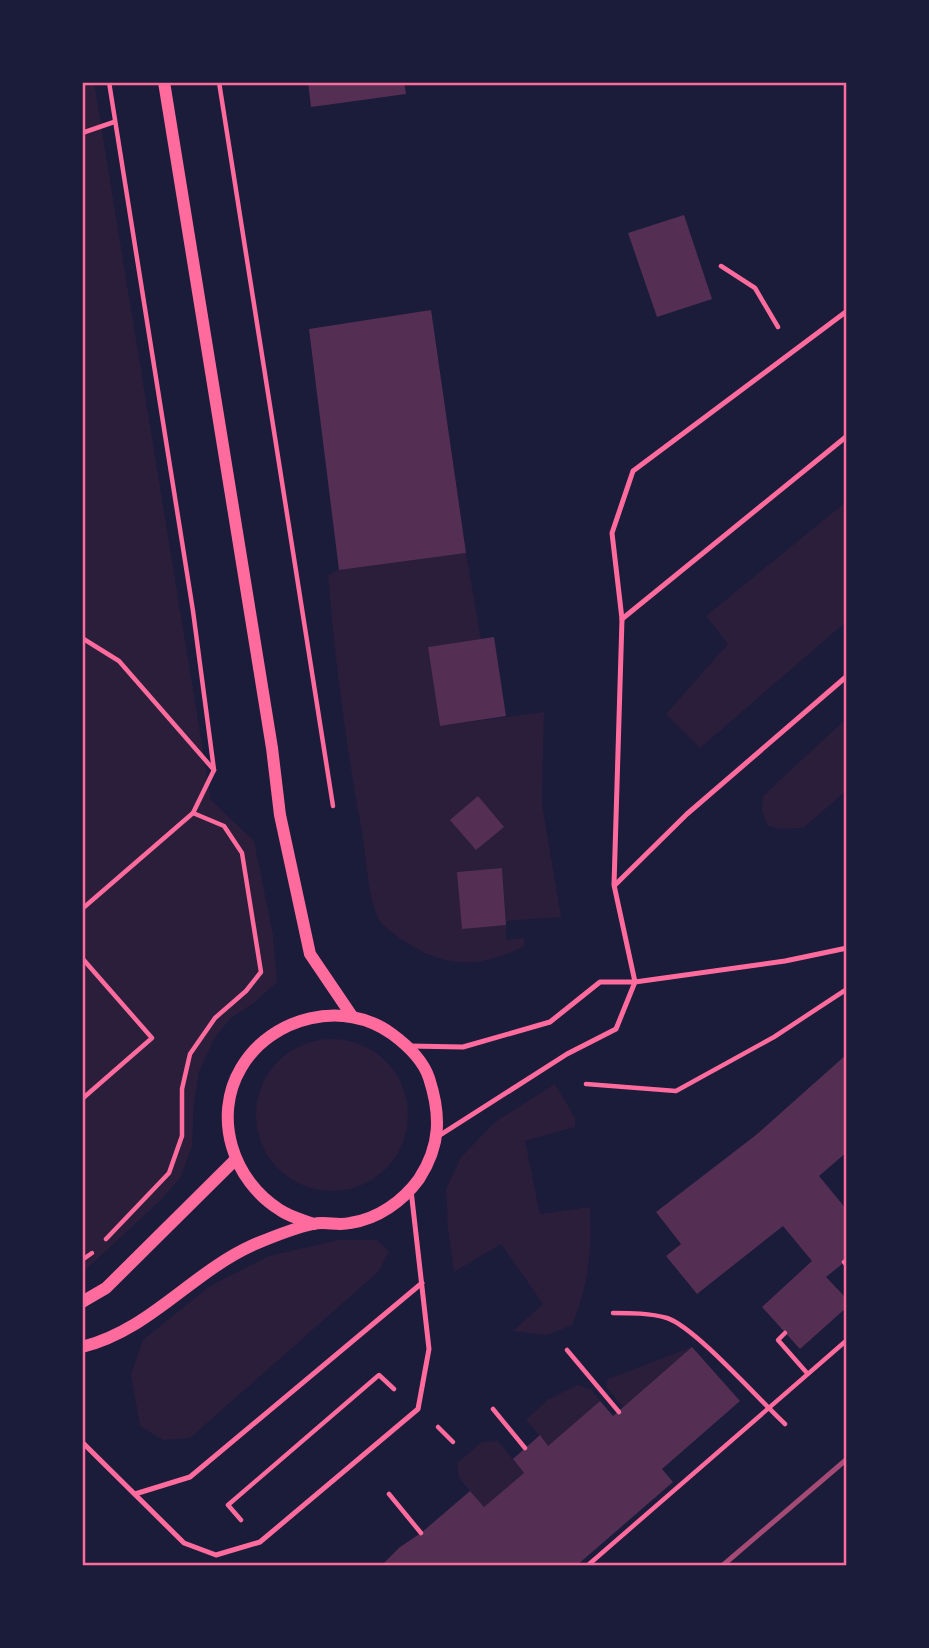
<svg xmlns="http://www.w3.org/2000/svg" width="929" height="1648" viewBox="0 0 929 1648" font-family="Montserrat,sans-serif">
	<rect width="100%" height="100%" fill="#1b1b3a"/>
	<g fill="#2a1e3b">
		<path d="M82,82H94L211,800L254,841L273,935L277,982L255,1002L231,1018L214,1039L199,1072L194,1103L192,1147L180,1178L162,1199L82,1273Z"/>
		<path d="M847,501V621L700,748L666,714L728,644L706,616Z"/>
		<path d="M466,553L481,639L428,647L440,726L544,712L542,804L561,917L506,921L502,868L458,872L462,928L506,925V940L524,938L525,946C479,969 445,969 401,939C394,934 382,926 378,918C369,900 366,860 363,839C347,752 335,664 328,575L339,570Z"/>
		<path d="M847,718V790L803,828L780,829L768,826L762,811L763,796Z"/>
		<circle cx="332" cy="1115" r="76"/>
		<path d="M555,1084L575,1118V1127L525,1141L540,1214L590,1207C592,1250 589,1285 572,1325L547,1335L513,1331L543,1304L501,1244L454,1272L448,1229L446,1189L461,1157L495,1122Z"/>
		<path d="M338,1240H377L389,1252L378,1272L190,1438L163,1440L140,1426L131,1374L143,1340L210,1286L269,1256Z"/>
		<path d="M692,1347L623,1407L606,1386L608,1379Z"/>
		<path d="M577,1385L591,1389L600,1401L548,1446L526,1419L549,1399Z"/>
		<path d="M498,1441L524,1473L484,1507L459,1478L457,1463L482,1442Z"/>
	</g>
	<g fill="#542f53">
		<path d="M308,82H404L406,94L311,107Z"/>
		<path d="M684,215L712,299L657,317L628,233Z"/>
		<path d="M431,310L466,553L339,570L309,329Z"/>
		<path d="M494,637L506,716L440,726L428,647Z"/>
		<path d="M478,796L504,827L476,850L450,820Z"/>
		<path d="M502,868L506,925L462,929L457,872Z"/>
		<path d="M847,1054V1152L819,1176L847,1210V1260L826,1277L847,1299V1307L800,1349L762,1307L812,1261L783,1226L697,1294L666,1256L681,1244L656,1212L756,1135Z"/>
		<path d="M692,1347L740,1401L662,1469L673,1482L576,1566H381L400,1547L421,1533L470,1491L484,1507L524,1473L513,1459L540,1435L548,1446L600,1401L613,1416Z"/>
	</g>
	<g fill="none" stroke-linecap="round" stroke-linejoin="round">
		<g stroke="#ff6b9d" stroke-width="4.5">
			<path d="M219,82L333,806"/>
			<path d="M82,133L114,122"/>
			<path d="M721,266L755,288L778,327"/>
			<path d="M82,638L119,661L214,770"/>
			<path d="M82,909L193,813"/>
			<path d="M82,958L152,1038L82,1099"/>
			<path d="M586,1084L676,1091L774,1037L847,989"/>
			<path d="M106,1239L169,1173L182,1136V1089L190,1054L215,1018L246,991L261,972L242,853L224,826L193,813L214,770L193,611L109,82"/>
			<path d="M82,1260L92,1253"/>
			<path d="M844,1262L847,1266"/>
			<path d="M613,1313C631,1313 650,1313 667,1318C695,1327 760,1401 785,1424"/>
			<path d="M785,1333L778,1340L807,1373"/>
			<path d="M567,1350L619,1412"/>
			<path d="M493,1409L525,1448"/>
			<path d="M438,1427L453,1442"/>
			<path d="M389,1494L421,1533"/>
			<path d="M241,1520L228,1505L379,1375L394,1389"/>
			<path d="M587,1566L847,1340"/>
		</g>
		<g stroke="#ff6b9d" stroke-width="5">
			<path d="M622,619L847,436"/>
			<path d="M615,885L687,814L847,676"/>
			<path d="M409,1046L463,1047L550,1022L600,982H635L785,961L847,948"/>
			<path d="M437,1137L567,1054L616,1029L635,982L614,885L622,619L612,533L633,471L847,311"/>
			<path d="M82,1442L184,1543L216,1555L260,1542L418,1409L429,1349L411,1190"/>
			<path d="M135,1494L190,1477L422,1283"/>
		</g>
		<g stroke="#ff6b9d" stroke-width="12">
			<path d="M164,82L272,748L280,815L310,954L352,1016"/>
			<path d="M82,1302L106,1288L235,1160"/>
			<path d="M82,1347C150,1330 191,1273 253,1245C272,1237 294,1228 313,1224C325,1221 338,1226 350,1223C378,1219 403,1201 419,1179C441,1145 441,1115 429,1078C423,1060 407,1045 392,1034C345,999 271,1016 241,1068C212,1117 233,1181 280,1210C290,1217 303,1220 314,1224"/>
		</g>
		<path stroke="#a44b75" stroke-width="5" d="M722,1566L847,1459"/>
	</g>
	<rect width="929" height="1648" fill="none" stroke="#1b1b3a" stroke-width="168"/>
	<rect x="84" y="84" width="761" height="1480" fill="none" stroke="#ff6b9d" stroke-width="2.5"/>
</svg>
